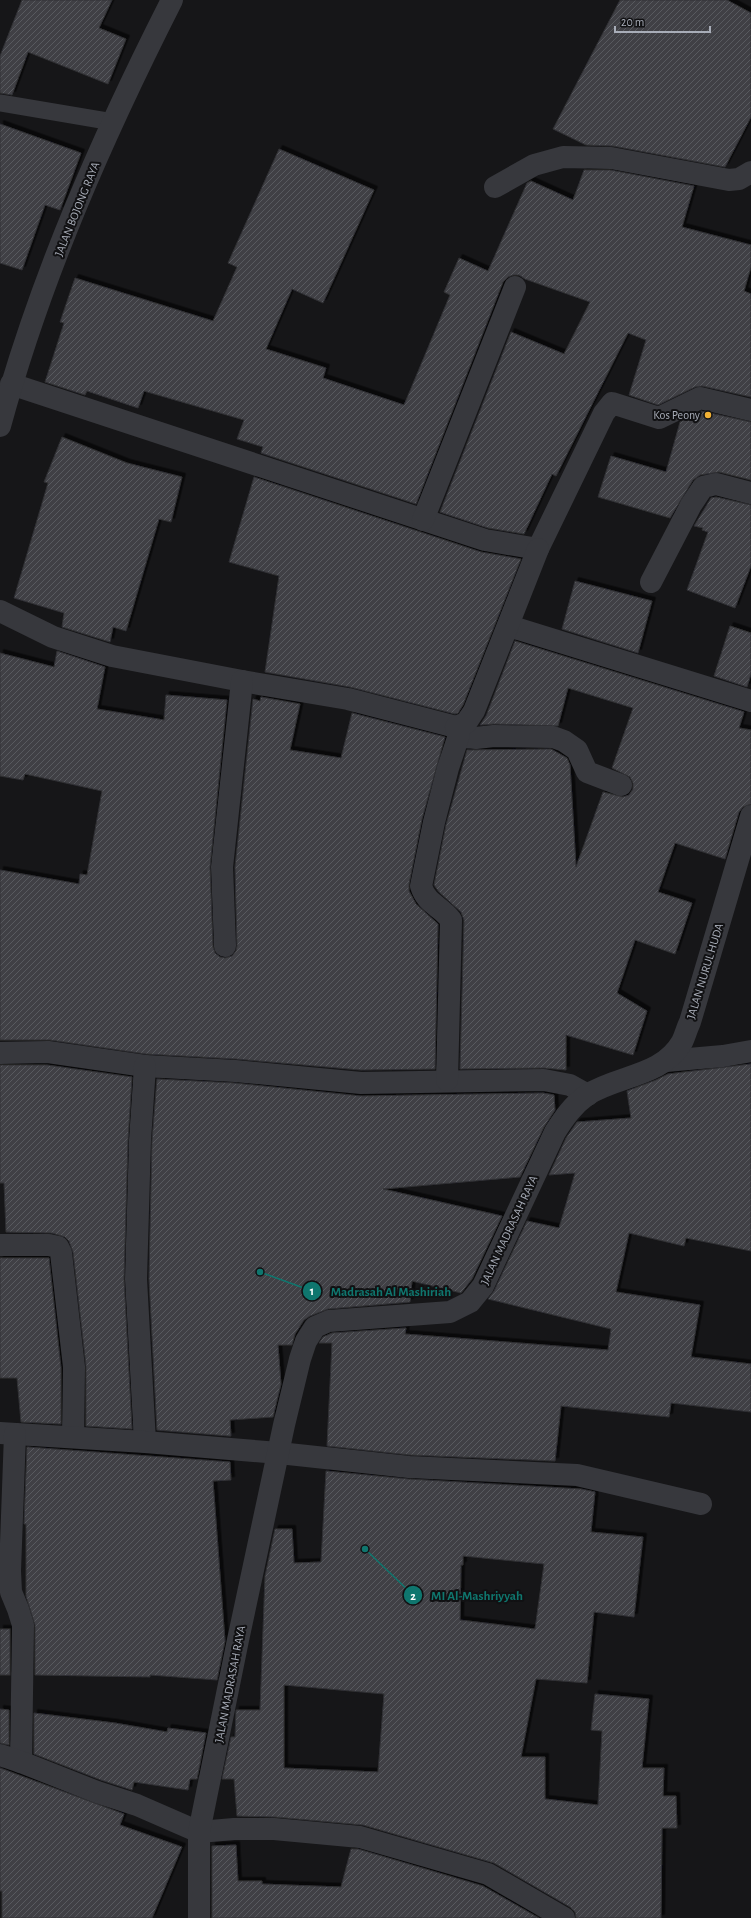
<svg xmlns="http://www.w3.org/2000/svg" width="751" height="1918" viewBox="0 0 751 1918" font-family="'Alegreya Sans',sans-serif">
	<defs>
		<pattern id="building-hatch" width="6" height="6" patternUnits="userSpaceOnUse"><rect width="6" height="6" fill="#404145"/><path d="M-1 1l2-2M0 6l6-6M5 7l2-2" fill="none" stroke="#595a5e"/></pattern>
		<filter id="shadow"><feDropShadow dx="3.5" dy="-3.5" stdDeviation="0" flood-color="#0009"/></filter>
	</defs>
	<rect width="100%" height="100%" fill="#161618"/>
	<g fill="url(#building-hatch)" stroke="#303034" fill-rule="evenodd" filter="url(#shadow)">
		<path d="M22,0H112L99,28L126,39L108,84L28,52L12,95L0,93V56Z"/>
		<path d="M620,0H727L751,13V117L725,167L613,146L586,145L553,129Z"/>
		<path d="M0,124L81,153L60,210L45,205L22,270L0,263Z"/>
		<path d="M279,149L374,190L323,303L292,289L266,349L326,368L323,378L404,405L450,295L444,292L459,258L488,271L527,183L531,181L573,200L584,170H610L694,186L682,227L751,245V267L744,291L751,294V397L702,386L695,387L658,405L629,395L646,340L628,333L556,476L552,474L524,534L488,528L440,512L511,332L564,354L590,302L525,279L519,275H513L508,277L503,282L416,504L261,453L263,447L237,439L244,420L144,391L138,408L87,391L85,395L45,382L64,323L60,322L75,278L213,321L237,267L228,263Z"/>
		<path d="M701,411L751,422V480L719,472L700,475L693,480L670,518L598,497L611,456L666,472L680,422Z"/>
		<path d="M62,437L127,463L182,477L171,522L159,519L126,631L113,627L110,642L62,627L64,613L14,598L48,483L44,482Z"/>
		<path d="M254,477L481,552L521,559L463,705L458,713L455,714L350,687L265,672L279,576L229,562Z"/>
		<path d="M716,497L751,505V566L735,608L687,590L708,532L702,530L703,528L694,526L711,498Z"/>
		<path d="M575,581L652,601L638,653L562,629Z"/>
		<path d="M730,626L751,633V674L747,687L714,676Z"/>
		<path d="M515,641L738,710L744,712L739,728L751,730V804L743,807L739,812L725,859L675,843L658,892L692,903L675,954L635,940L617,993L647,1011L633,1055L566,1035V1070L544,1068L460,1069L464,920L461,912L439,892L434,885L446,825L467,750L551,749L567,758L570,765L576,867L603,792L623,797L629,795L633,789V783L630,777L612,768L633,708L568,688L558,726L494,724L480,725L486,716Z"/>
		<path d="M57,651L105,667L97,709L164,720L166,695L227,700L210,867L213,947L215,953L220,957L225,958L232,956L236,951L237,946L235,867L253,699L260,701L261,697L300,704L290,750L341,758L352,713L445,737L422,819L409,884V891L416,904L438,924L435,1069L361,1070L236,1059L146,1054L50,1040H0V870L79,884L80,874L87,875L102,791L25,774L23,780L0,776V653L54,667Z"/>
		<path d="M751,1064V1251L686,1238L684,1246L629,1233L616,1292L700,1305L691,1357L751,1364V1412L671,1403L669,1417L561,1406L555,1461L410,1455L327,1446L332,1343H319L323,1337L332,1333L406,1328L405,1334L608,1350L611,1329L488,1299L494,1291L527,1221L559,1228L575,1173L549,1175L566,1138L577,1122L631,1118L627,1091L656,1080L668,1074Z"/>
		<path d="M0,1065H47L132,1077L128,1140L124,1279L132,1429L86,1426V1366L73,1252L69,1241L65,1237L52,1233L6,1232L4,1183H0Z"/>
		<path d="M157,1079L234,1083L361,1096L543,1093L554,1095L555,1110L544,1127L520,1177L383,1189L502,1216L472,1279L461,1293L412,1281L410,1302L328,1309L310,1316L304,1320L295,1334L292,1345H278L281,1384L273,1417L230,1420L231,1436H229L157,1430L149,1279L152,1141Z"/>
		<path d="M0,1258H49L61,1368V1424L21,1422L17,1378H0Z"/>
		<path d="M27,1447L230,1462L231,1480L213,1481L225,1641L217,1680L150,1675V1677L35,1675V1625L26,1596V1524H24Z"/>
		<path d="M326,1471L408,1479L581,1489L595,1492L591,1532L643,1537L634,1617L594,1612L587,1683L536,1679L521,1757H545V1799L598,1805L602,1731L591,1730L595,1694L649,1699L642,1768H664L663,1796H676L677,1828H662L661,1918H576L575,1912L570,1907L494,1863L363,1825L275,1817L237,1816L234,1779H222L231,1737H235L236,1710H260L265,1576L275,1529H292L294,1563L321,1562ZM463,1556L544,1564L535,1629L460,1620L461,1565H463ZM284,1685L384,1694L378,1772L284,1768Z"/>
		<rect x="0" y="1629" width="10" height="46"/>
		<path d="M0,1709L9,1710V1745L0,1743Z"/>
		<path d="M34,1713L115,1723L167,1732L168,1728L206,1733L197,1779H190L188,1790L134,1782L132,1790L101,1780L34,1754Z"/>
		<path d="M0,1768L124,1814L120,1825L182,1847L152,1918H2V1891H0Z"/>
		<path d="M236,1845L238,1881H262V1884L341,1887L351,1849H358L483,1886L539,1918H212V1846Z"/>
	</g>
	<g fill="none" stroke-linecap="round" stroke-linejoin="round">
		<path stroke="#37383d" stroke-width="17" d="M0,103L113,122"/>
		<g stroke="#37383d" stroke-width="22">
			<path d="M495,187L534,165L563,157L611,158L729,180L739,179L751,172"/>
			<path d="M11,384L485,540L538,549L604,413L612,403L659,418L700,398L751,410"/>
			<path d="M423,520L515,287"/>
			<path d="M651,582L691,505L703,487L716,484L751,493"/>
			<path d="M0,611L53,637L112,656L242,681L348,699L456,727"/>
			<path d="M509,626L751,701"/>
			<path d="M459,735L465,737L476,738L494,736L553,737L564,741L577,750L587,772L621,785"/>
			<path d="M225,946L222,867L242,681"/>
			<path d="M0,1053L48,1052L145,1066L235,1071L361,1083L544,1080L570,1085L588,1095"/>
			<path d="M666,1061L723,1056L751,1051"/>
			<path d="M145,1066L140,1140L136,1279L145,1442"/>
			<path d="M447,1080L451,920C440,905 427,905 421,886L434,822L448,768L459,735L456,727L466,723L474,711L538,549"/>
			<path d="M0,1245H49L58,1247L61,1253L74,1367L73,1437"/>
			<path d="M0,1433L145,1442L279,1453L409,1467L577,1475L701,1504"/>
			<path d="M15,1434L10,1571L11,1592L18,1609L23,1625L21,1762"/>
			<path d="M0,1755L21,1762L97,1792L137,1805L199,1832L234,1829H274L360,1837L488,1874L564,1918"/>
			<path d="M199,1918V1832L238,1640L284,1425L300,1359L306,1341L315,1327L329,1321L450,1312L470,1302L483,1286L555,1132C564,1118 573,1105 587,1095C618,1075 662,1077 682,1042C685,1036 687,1028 690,1022L751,816"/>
		</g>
		<path stroke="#37383d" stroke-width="22" d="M0,426C40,278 103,136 172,0"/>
	</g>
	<circle fill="#f2b134" stroke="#111113" stroke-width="1.5" cx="708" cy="415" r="4"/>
	<g text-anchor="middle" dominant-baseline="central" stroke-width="4" stroke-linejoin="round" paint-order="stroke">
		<g font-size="12" fill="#a8adb8" stroke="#111113">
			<text transform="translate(77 209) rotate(-68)">JALAN BOJONG RAYA</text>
			<text transform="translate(705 971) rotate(-73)">JALAN NURUL HUDA</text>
			<text transform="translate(509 1230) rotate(-65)">JALAN MADRASAH RAYA</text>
			<text transform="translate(230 1684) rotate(-79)">JALAN MADRASAH RAYA</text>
		</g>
		<g font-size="12" fill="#a8adb8" stroke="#111113" text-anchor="end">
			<text x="700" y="415">Kos Peony</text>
		</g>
	</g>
	<path fill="none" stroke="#0f766e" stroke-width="1.5" d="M260 1272L312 1291M365 1549L413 1595"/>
	<g fill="#0f766e" stroke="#111113" stroke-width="1.5">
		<circle cx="260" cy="1272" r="4"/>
		<circle cx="365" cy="1549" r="4"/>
		<circle cx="312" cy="1291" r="10"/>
		<circle cx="413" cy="1595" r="10"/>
	</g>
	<g font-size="12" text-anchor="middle" font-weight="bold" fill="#fff">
		<text x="312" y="1295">1</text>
		<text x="413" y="1600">2</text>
	</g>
	<g font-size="13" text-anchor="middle" font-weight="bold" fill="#0f766e" stroke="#111113" stroke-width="4" stroke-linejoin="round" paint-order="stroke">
		<text x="391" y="1296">Madrasah Al Mashiriah</text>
		<text x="477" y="1600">MI Al-Mashriyyah</text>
	</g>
	<path d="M615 26v6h95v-6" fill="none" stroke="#a8adb8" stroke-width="2"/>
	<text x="621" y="26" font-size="12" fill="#a8adb8" stroke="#111113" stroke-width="3" paint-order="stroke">20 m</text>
</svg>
